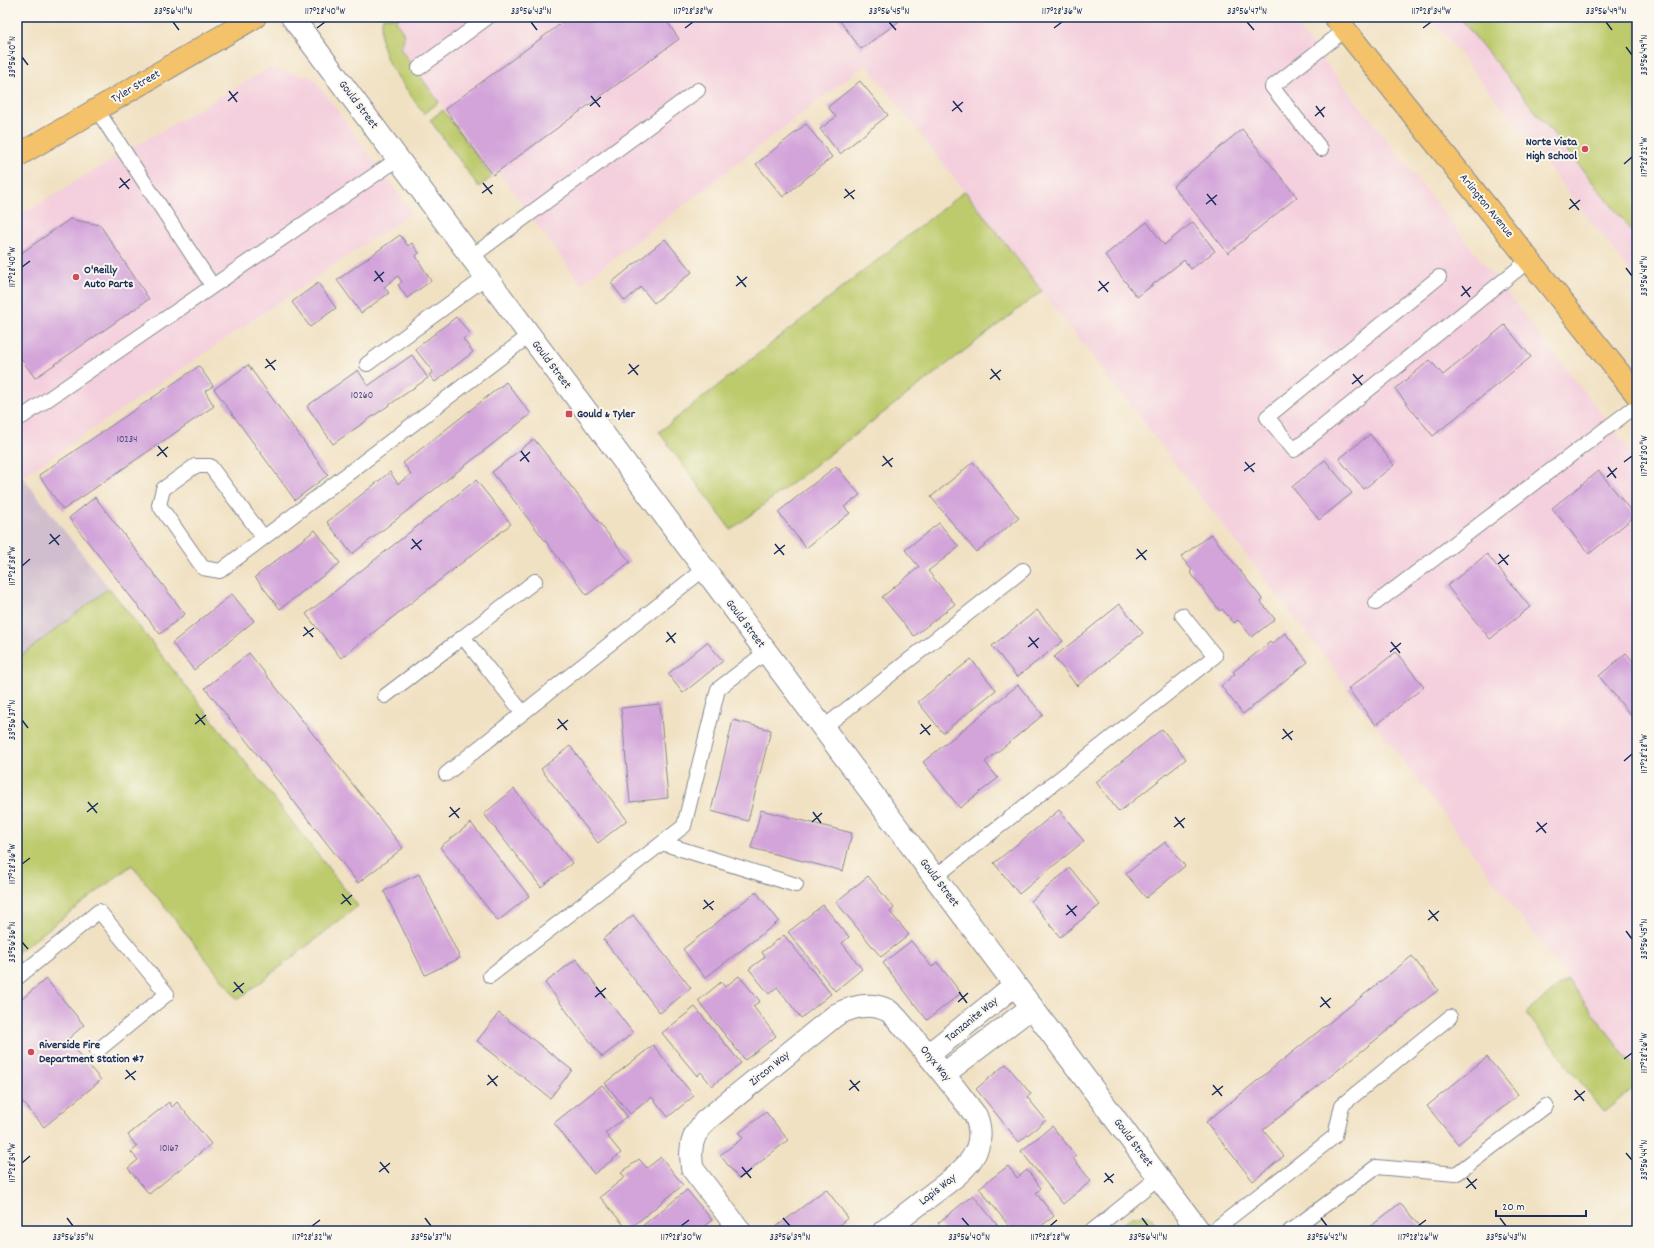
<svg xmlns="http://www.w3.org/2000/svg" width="1654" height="1248" viewBox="0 0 1654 1248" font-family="Dekko,sans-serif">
	<rect width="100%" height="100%" fill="#fbf7ec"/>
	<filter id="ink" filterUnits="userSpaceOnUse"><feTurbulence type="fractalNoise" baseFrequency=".025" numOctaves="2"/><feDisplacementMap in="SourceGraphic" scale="8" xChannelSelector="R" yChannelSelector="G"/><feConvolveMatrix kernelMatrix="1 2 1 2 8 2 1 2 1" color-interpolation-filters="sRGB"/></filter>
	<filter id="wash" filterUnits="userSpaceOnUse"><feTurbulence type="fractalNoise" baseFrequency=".012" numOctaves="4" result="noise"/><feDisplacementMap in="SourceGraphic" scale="16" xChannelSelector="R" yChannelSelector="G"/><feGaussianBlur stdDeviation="0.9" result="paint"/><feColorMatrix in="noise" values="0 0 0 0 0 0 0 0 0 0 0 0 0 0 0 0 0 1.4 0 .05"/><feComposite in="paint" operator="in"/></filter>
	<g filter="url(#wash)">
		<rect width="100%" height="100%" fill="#f1e1c3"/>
		<g fill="#f4cfdd">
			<path d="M400,17H1290L1637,459V1071L1325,657L866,64L581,284L498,172L493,175L400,48L405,39V35L395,21Z"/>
			<path d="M1431,17H1637V280Z"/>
			<path d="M269,68L313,78L412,212L22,477L17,470V217L125,152Z"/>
		</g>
		<path fill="#d0bdcd" d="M17,470L109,588L17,659Z"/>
		<g fill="#becb6d" stroke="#6c7d66">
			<path d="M383,17H400L395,21C403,32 408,35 400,48L439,102L424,114L390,66C382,49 378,35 383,17Z"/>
			<path d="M1459,17H1637V237Z"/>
			<path d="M443,110L492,177L479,187L430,120Z"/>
			<path d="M965,191L1042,291L731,530L659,432Z"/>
			<path d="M109,588L358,906L238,1000L132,865L17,953V659Z"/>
			<path d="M1567,979L1637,1071V1085L1604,1112L1526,1013Z"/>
			<path d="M1143,1215H1149L1161,1231H1114L1132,1217Z"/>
		</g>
		<g id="blocks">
			<g fill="#d3a4da">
				<path d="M570,17H664L679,39L493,175L445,109Z"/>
				<path d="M837,17H894L898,22L861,49Z"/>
				<path d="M860,81L888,115L840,154L820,129L836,117L828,107Z"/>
				<path d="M806,124L832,157L783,197L756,164Z"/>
				<path d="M1242,129L1297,197L1228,253L1173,186Z"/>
				<path d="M70,219L100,225L149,299L35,378L17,353V256Z"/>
				<path d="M1147,222L1164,245L1193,222L1215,251L1191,269L1184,260L1137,297L1105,255Z"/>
				<path d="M400,235L408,246L412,243L419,253L416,256L431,281L407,298L398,285L402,282L398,276L384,287L389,293L361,313L337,280Z"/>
				<path d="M665,239L692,272L654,303L641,287L625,301L611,283Z"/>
				<path d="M318,283L336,308L310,327L292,302Z"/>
				<path d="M456,317L470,333L463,339L473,352L435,382L429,375L433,372L415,349Z"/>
				<path d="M1505,325L1531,357L1433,436L1395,389L1430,360L1443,375Z"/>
				<path d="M412,355L428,378L333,444L307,406L358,370L368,386Z"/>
				<path d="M248,365L328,475L295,500L214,389Z"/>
				<path d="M199,366L213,386L205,391L214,406L63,510L39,475Z"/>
				<path d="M506,382L531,414L352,554L327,522L390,472L398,484L411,474L403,463Z"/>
				<path d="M1370,434L1394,465L1364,489L1339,459Z"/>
				<path d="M534,439L630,562L587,595L492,472Z"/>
				<path d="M1325,460L1352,493L1319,520L1292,487Z"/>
				<path d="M973,462L1019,518L976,552L931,497Z"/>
				<path d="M836,466L860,495L844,507L850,513L806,548L778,512Z"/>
				<path d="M1599,471L1635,516L1589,554L1552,508Z"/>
				<path d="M476,480L511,524L341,658L306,614Z"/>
				<path d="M95,497L185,614L160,634L69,518Z"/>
				<path d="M939,523L959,547L928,571L955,604L914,636L882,597L919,567L905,550Z"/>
				<path d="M315,530L340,563L280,609L255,577Z"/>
				<path d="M1211,534L1263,600L1261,602L1275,619L1252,637L1238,620L1234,623L1222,609L1220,611L1190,572L1192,570L1181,557Z"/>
				<path d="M1487,554L1530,607L1490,639L1447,586Z"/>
				<path d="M232,594L254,621L194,670L172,643Z"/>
				<path d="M1120,604L1143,633L1077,686L1054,657Z"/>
				<path d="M1037,610L1063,641L1017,677L992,646Z"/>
				<path d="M1285,633L1308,662L1243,714L1221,686L1235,674L1233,672L1270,642L1272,644Z"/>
				<path d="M707,642L723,661L683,693L668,674Z"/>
				<path d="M1396,652L1424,687L1376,725L1348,689Z"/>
				<path d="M249,653L403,848L358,883L205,688Z"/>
				<path d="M1626,653L1637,666V723L1599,676Z"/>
				<path d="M971,659L996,690L943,733L918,702Z"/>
				<path d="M1018,685L1043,715L985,762L998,778L960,808L923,762Z"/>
				<path d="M660,704L668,798L630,802L621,708Z"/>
				<path d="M733,720L771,730L748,821L711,811Z"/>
				<path d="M1162,729L1186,759L1119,812L1096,782Z"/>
				<path d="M570,746L627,820L598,843L541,769Z"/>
				<path d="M514,789L572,863L541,887L484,814Z"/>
				<path d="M761,810L852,833L843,871L751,848Z"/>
				<path d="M1059,810L1084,841L1019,894L994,863Z"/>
				<path d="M471,823L529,896L498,921L440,847Z"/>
				<path d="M1165,842L1185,866L1146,898L1126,874Z"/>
				<path d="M1070,868L1100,905L1060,937L1031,901Z"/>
				<path d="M419,874L460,958L425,975L384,891Z"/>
				<path d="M868,876L894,908L890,912L909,935L881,957L836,902Z"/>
				<path d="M756,892L779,921L705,978L683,949Z"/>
				<path d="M823,905L849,937L842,943L862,969L835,991L788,932Z"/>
				<path d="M633,915L691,988L660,1013L603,939Z"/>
				<path d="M784,935L831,994L801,1018L777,987L769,994L749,969L765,957L762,952Z"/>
				<path d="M911,941L932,967L937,962L961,993L927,1020L883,963Z"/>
				<path d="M1412,956L1438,990L1263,1130L1284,1156L1253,1181L1206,1122Z"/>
				<path d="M576,959L633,1033L602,1057L545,983Z"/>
				<path d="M739,976L760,1001L753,1006L776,1036L745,1060L698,1001L721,982L725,987Z"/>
				<path d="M46,979L84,1025L67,1040L101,1080L44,1127L17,1095V1003Z"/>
				<path d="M695,1007L741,1063L712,1086L701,1072L697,1076L662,1033Z"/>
				<path d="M499,1013L572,1070L550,1098L477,1041Z"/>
				<path d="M653,1045L694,1096L668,1117L652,1097L630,1114L605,1083Z"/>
				<path d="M1487,1057L1518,1095L1458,1144L1427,1106Z"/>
				<path d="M1006,1064L1031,1094L1027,1097L1046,1120L1019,1142L976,1089Z"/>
				<path d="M602,1085L627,1116L605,1133L621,1153L594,1174L554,1123Z"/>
				<path d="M169,1102L172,1107L177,1102L211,1144L149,1194L128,1168L138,1160L131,1152L137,1147L128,1135Z"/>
				<path d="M766,1112L788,1140L739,1179L720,1155L743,1138L739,1133Z"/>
				<path d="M1052,1126L1076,1156L1073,1158L1091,1181L1063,1204L1021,1151Z"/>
				<path d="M661,1157L683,1185L628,1230L600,1197L625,1177L621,1173L639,1159L647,1168Z"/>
				<path d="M1008,1166L1017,1178L1027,1170L1041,1188L1036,1193L1054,1216L1035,1231H1013L979,1188Z"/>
				<path d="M826,1189L848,1218L831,1231H779L776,1227Z"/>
				<path d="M687,1190L712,1220L698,1231H636Z"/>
				<path d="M973,1195L1002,1231H945L938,1223Z"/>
				<path d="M1400,1203L1423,1231H1365Z"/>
			</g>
		</g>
	</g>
	<g filter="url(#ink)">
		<use href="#blocks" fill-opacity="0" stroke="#868890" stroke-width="1"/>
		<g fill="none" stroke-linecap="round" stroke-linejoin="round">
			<g stroke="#868890" stroke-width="16">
				<g id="lane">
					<path d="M419,68L488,17"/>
					<path d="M97,110L212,285"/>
					<path d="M1321,149L1272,87L1345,30"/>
					<path d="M471,257L698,90"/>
					<path d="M1439,277L1267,417L1294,450L1529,260"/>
					<path d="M367,364L486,277"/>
					<path d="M17,410L22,417L398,159"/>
					<path d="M264,538L210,466H195L163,489L159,505L203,568L220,571C323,492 426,413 530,335"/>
					<path d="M1376,603L1637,405"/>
					<path d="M385,696L463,637"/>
					<path d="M523,713L463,637L535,581"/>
					<path d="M823,728L1023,570"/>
					<path d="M446,774L704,569"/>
					<path d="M662,843L796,885"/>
					<path d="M935,877L1215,656L1182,615"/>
					<path d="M490,976L684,826L718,689L766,652"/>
					<path d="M17,978L99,911L167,994L97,1051"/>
					<path d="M1092,1231L1159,1177"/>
					<path d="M1213,1231L1335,1136L1342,1105L1450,1017"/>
					<path d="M1290,1231L1376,1167L1456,1174L1546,1106"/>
				</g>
			</g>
			<g stroke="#868890" stroke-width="24">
				<g id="street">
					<path d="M292,17L1199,1231"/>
					<path d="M928,1055L1015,985"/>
					<path d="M944,1074L1032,1007"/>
					<path d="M740,1231L692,1168L691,1154L692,1144L695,1135L705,1121L836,1015C851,1007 870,1002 887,1010C894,1014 899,1021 904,1027C930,1055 953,1086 976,1116C991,1155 957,1175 931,1195C915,1207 900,1219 884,1231"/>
				</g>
			</g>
			<g stroke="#868890" stroke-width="24">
				<g id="primary">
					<path d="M1335,17L1637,395"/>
					<path d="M17,156L255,17"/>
				</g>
			</g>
			<use href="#lane" stroke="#fff" stroke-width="14"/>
			<use href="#street" stroke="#fff" stroke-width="22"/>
			<use href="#primary" stroke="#f3c26a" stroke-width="22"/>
		</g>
	</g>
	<path fill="none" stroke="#1b2f5e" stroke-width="1.5" d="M173,22L179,30M531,22L537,30M889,22L896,30M1247,22L1254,30M1606,22L1612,30M317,28L325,22M685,28L693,22M1054,28L1062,22M1423,28L1431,22M1626,47L1632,55M22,57L28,65M229,91L237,102M591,96L600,107M228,101L238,92M953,101L962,112M590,106L601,97M1316,106L1324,117M952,111L963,102M1315,116L1325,107M1624,164L1632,157M120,178L129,189M483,183L492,194M119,188L130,179M845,189L854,199M482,193L493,185M1207,194L1216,205M844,198L855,190M1570,199L1579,210M1206,204L1217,195M1569,209L1580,200M22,267L30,261M1626,268L1632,276M375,271L383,282M737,276L746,287M374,281L384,272M1099,281L1108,292M736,286L747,277M1462,286L1470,297M1098,291L1109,282M1461,296L1471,287M266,359L275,370M629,364L638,375M265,368L276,360M991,369L1000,380M628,374L639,365M1353,374L1362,385M990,379L1001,370M1352,384L1363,375M158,446L167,457M521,451L529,462M157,456L168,447M883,456L892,467M520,461L530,452M1245,462L1254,472M1624,462L1632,456M882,466L893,458M1608,467L1616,478M1244,471L1255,463M1607,477L1617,468M50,534L59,545M412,539L421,550M49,544L60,535M775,544L784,555M411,549L422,540M1137,549L1146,560M774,554L785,545M1499,554L1508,565M1136,559L1147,550M1498,564L1509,555M22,566L30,559M304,627L313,637M667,632L675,643M303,636L314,628M1029,637L1038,648M666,642L676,633M1391,642L1400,653M1028,647L1039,638M1390,652L1401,643M196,714L205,725M558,719L567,730M22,720L28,728M195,724L206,715M921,724L930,735M557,729L568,720M1283,729L1292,740M920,734L931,725M1282,739L1293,731M1624,761L1632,754M88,802L97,813M450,807L459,818M87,812L98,803M813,812L821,823M449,817L460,808M1175,817L1184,828M812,822L822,813M1537,822L1546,833M1174,827L1185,818M1536,832L1547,823M22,864L30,858M342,894L351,905M704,900L713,910M341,904L352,895M1067,905L1076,916M703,909L714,901M1429,910L1438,921M1066,915L1077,906M1428,920L1439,911M1626,931L1632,939M22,942L28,949M234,982L243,993M596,987L605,998M233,992L244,983M959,992L967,1003M595,997L606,988M1321,997L1330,1008M958,1002L968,993M1320,1007L1331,998M1624,1059L1632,1053M126,1070L135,1080M488,1075L497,1086M125,1079L136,1071M850,1080L859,1091M487,1085L498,1076M1213,1085L1222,1096M849,1090L860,1081M1575,1090L1584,1101M1212,1095L1223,1086M1574,1100L1585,1091M1626,1153L1632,1160M380,1162L389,1173M22,1163L30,1156M742,1167L751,1178M379,1172L390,1163M1105,1173L1113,1183M741,1177L752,1168M1467,1178L1476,1189M1104,1182L1114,1174M1466,1188L1477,1179M67,1218L73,1226M425,1218L431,1226M783,1218L790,1226M962,1218L969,1226M1142,1218L1148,1226M1321,1218L1327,1226M1500,1218L1506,1226M312,1226L320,1220M681,1226L689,1220M1050,1226L1057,1220M1418,1226L1426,1220"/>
	<g fill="#d1495b" stroke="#fbf7ec" stroke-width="1.5">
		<circle cx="1585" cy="149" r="4"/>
		<circle cx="76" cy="277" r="4"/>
		<rect x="565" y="410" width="8" height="8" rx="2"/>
		<circle cx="31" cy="1052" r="4"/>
	</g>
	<g text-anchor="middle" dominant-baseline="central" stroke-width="4" stroke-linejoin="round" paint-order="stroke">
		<g font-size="10" fill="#494c7d">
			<text x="362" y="396">10260</text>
			<text x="127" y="440">10234</text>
			<text x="169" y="1149">10167</text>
		</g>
		<g font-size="12" fill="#1b2f5e" stroke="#fbf7ec">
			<text transform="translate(136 87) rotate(-30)">Tyler Street</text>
			<text transform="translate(358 105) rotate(53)">Gould Street</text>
			<text transform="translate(1486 206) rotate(51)">Arlington Avenue</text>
			<text transform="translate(551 365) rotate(53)">Gould Street</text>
			<text transform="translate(745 624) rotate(53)">Gould Street</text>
			<text transform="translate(939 883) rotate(53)">Gould Street</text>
			<text transform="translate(972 1020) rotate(-39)">Tanzanite Way</text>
			<text transform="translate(935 1064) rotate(51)">Onyx Way</text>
			<text transform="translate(770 1069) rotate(-39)">Zircon Way</text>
			<text transform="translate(1133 1143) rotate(53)">Gould Street</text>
			<text transform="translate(938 1190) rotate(-38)">Lapis Way</text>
		</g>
		<g font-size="12" font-weight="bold" fill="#1b2f5e" stroke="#fbf7ec" text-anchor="start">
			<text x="1577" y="142" text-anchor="end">Norte Vista<tspan x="1577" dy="14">High School</tspan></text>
			<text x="84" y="270">O'Reilly<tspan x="84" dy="14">Auto Parts</tspan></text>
			<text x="577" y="414">Gould &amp; Tyler</text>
			<text x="39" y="1045">Riverside Fire<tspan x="39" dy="14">Department Station #7</tspan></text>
		</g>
	</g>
	<rect width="1654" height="1248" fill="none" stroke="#fbf7ec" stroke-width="44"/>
	<path d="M1496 1210v6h90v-6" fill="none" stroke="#1b2f5e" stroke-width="2"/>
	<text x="1502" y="1210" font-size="12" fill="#1b2f5e" stroke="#fbf7ec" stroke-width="3" paint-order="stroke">20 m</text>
	<rect x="22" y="22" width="1610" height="1204" fill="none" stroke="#1b2f5e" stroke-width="1.5"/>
	<g font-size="10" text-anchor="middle" fill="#1b2f5e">
		<text x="173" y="14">33°56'41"N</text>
		<text x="325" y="14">117°28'40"W</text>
		<text x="531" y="14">33°56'43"N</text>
		<text x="693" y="14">117°28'38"W</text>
		<text x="889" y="14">33°56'45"N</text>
		<text x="1062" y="14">117°28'36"W</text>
		<text x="1247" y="14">33°56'47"N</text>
		<text x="1431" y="14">117°28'34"W</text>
		<text x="1606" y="14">33°56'49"N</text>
		<text transform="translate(1643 55) rotate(-90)" y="4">33°56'49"N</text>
		<text transform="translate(11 57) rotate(-90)" y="4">33°56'40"N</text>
		<text transform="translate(1643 157) rotate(-90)" y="4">117°28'32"W</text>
		<text transform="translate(11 267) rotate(-90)" y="4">117°28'40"W</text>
		<text transform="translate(1643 276) rotate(-90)" y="4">33°56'48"N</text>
		<text transform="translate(1643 456) rotate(-90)" y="4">117°28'30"W</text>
		<text transform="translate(11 566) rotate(-90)" y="4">117°28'38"W</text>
		<text transform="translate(11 720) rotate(-90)" y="4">33°56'37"N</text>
		<text transform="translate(1643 754) rotate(-90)" y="4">117°28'28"W</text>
		<text transform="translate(11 864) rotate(-90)" y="4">117°28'36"W</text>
		<text transform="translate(1643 939) rotate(-90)" y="4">33°56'45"N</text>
		<text transform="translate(11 942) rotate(-90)" y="4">33°56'36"N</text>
		<text transform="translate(1643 1053) rotate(-90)" y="4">117°28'26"W</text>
		<text transform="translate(1643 1160) rotate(-90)" y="4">33°56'44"N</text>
		<text transform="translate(11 1163) rotate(-90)" y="4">117°28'34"W</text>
		<text x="73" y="1240">33°56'35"N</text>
		<text x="312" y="1240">117°28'32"W</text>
		<text x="431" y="1240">33°56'37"N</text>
		<text x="681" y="1240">117°28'30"W</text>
		<text x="790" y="1240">33°56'39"N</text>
		<text x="969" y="1240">33°56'40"N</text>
		<text x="1050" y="1240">117°28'28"W</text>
		<text x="1148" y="1240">33°56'41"N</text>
		<text x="1327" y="1240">33°56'42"N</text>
		<text x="1418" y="1240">117°28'26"W</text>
		<text x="1506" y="1240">33°56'43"N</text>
	</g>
</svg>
